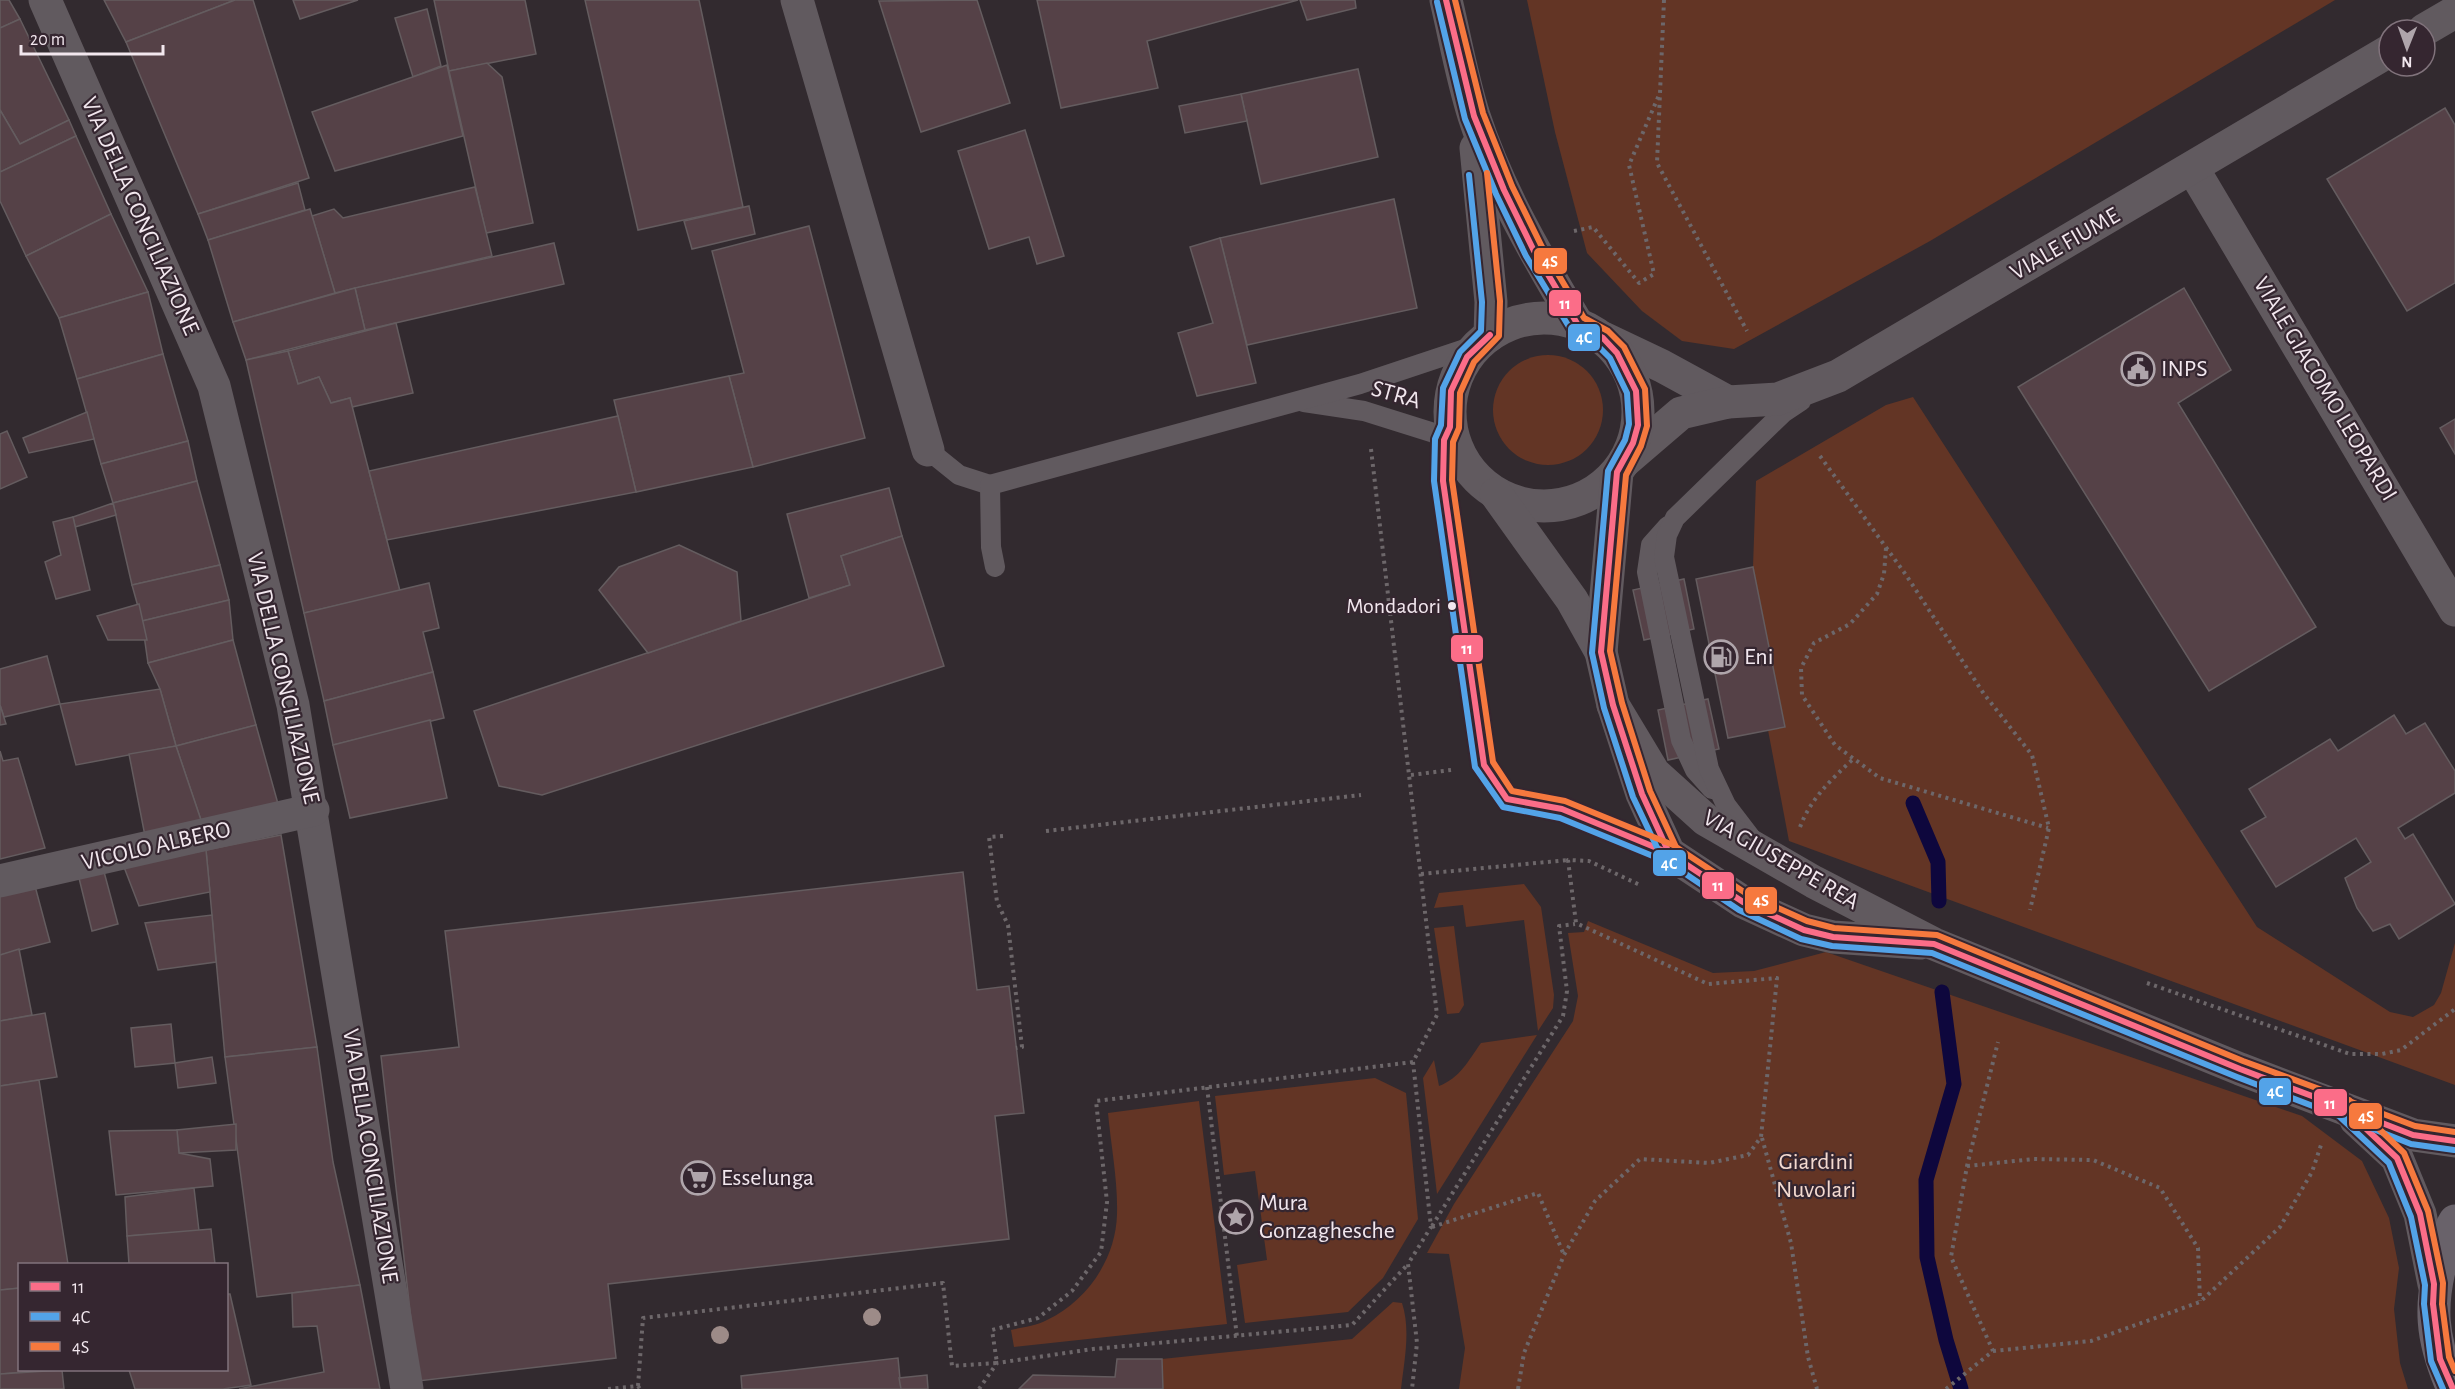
<svg xmlns="http://www.w3.org/2000/svg" width="2455" height="1389" viewBox="0 0 2455 1389" font-family="'Alegreya Sans',sans-serif">
	<rect width="100%" height="100%" fill="#322a2f"/>
	<g fill="#633525">
		<path d="M1527,0H2335L1930,241L1734,349L1682,341L1642,311L1587,253L1555,132Z"/>
		<circle cx="1548" cy="410" r="55"/>
		<path d="M1913,397L2257,927L2390,1012L2413,1017L2434,1005L2441,993L2455,943V1085L1789,841L1768,730L1785,727L1753,567L1756,481L1886,405Z"/>
		<path d="M1524,884L1541,907L1554,995L1553,1008L1538,1031L1524,920L1466,927L1463,905L1434,908L1439,893Z"/>
		<path d="M1588,921L1713,973L1754,971L1826,952L2302,1116L2362,1161L2389,1218L2399,1268L2394,1309L2400,1363L2408,1389H1459L1465,1348L1449,1254L1427,1253L1454,1204L1573,1021L1578,996L1568,933L1584,932Z"/>
		<path d="M1454,926L1464,1005L1459,1013L1447,1014L1434,928Z"/>
		<path d="M1537,1035L1437,1194L1423,1078L1434,1060L1439,1086C1460,1078 1468,1061 1481,1043Z"/>
		<path d="M1375,1078L1406,1093L1418,1219L1383,1278L1348,1312L1245,1323L1237,1265L1267,1260L1255,1171L1224,1175L1215,1096Z"/>
		<path d="M1199,1101L1227,1324L1014,1347L1011,1330C1023,1327 1036,1326 1047,1320C1087,1301 1116,1259 1117,1214C1118,1181 1111,1146 1108,1113Z"/>
		<path d="M1393,1302L1402,1303C1411,1330 1404,1362 1401,1389H1163L1162,1359L1352,1339Z"/>
	</g>
	<g fill="none" stroke-linecap="round" stroke-linejoin="round">
		<g stroke="#0e073d" stroke-width="15">
			<path d="M1913,803L1938,862L1939,901"/>
			<path d="M1942,992L1954,1084L1926,1180L1927,1257L1946,1340L1961,1389"/>
		</g>
	</g>
	<g fill="#554147" stroke="#645c5f" stroke-width="1.5">
		<path d="M0,0H9L20,19L0,28Z"/>
		<path d="M104,0H235L126,42Z"/>
		<path d="M235,0H253L309,178L198,214L126,42Z"/>
		<path d="M293,0H358L300,19Z"/>
		<path d="M434,0H525L536,54L449,71Z"/>
		<path d="M585,0H699L743,207L638,230Z"/>
		<path d="M977,0L1010,103L921,132L879,1Z"/>
		<path d="M1037,0H1298L1147,41L1158,88L1061,108Z"/>
		<path d="M1300,0H1355L1356,8L1307,20Z"/>
		<path d="M427,9L441,66L413,77L395,18Z"/>
		<path d="M20,19L69,120L20,144L0,110V28Z"/>
		<path d="M487,63L502,77L533,223L486,233L449,71Z"/>
		<path d="M447,65L463,136L335,171L312,112Z"/>
		<path d="M1358,69L1378,157L1261,184L1241,94Z"/>
		<path d="M1241,94L1247,121L1185,133L1179,106Z"/>
		<path d="M2445,108L2455,125V283L2407,311L2327,179Z"/>
		<path d="M0,110L20,144L69,120L76,136L0,172Z"/>
		<path d="M1025,130L1064,256L1037,264L1029,237L989,249L958,151Z"/>
		<path d="M76,136L111,214L26,256L0,201V172Z"/>
		<path d="M298,183L305,210L208,240L198,214Z"/>
		<path d="M475,187L492,256L335,293L312,216L334,209L343,218Z"/>
		<path d="M1394,199L1417,308L1247,345L1220,238Z"/>
		<path d="M749,206L755,234L692,249L684,221Z"/>
		<path d="M310,209L335,293L233,322L208,240Z"/>
		<path d="M111,214L148,292L59,318L26,256Z"/>
		<path d="M809,226L865,438L753,467L729,376L744,373L712,251Z"/>
		<path d="M1220,238L1256,383L1197,396L1178,333L1213,323L1190,247Z"/>
		<path d="M554,243L564,284L365,330L355,288Z"/>
		<path d="M355,288L365,330L246,360L233,322Z"/>
		<path d="M2184,288L2231,370L2178,403L2316,627L2209,691L2018,387Z"/>
		<path d="M148,292L163,354L77,379L59,318Z"/>
		<path d="M396,323L413,393L352,407L350,398L331,403L319,377L298,384L288,351Z"/>
		<path d="M288,351L298,384L319,377L331,403L350,398L400,591L304,613L246,360Z"/>
		<path d="M163,354L188,441L101,464L77,379Z"/>
		<path d="M729,376L753,467L636,492L614,400Z"/>
		<path d="M87,412L94,439L29,453L23,438Z"/>
		<path d="M618,416L636,492L387,540L369,471Z"/>
		<path d="M2455,419V454L2440,428Z"/>
		<path d="M7,431L27,477L0,489V434Z"/>
		<path d="M188,441L197,481L113,503L101,464Z"/>
		<path d="M197,481L220,565L132,585L113,503Z"/>
		<path d="M889,488L902,536L841,556L850,585L809,598L787,514Z"/>
		<path d="M113,503L116,515L75,527L73,517Z"/>
		<path d="M73,517L90,590L56,599L45,562L61,555L53,522Z"/>
		<path d="M902,536L944,666L542,795L499,786L474,711L850,585L841,556Z"/>
		<path d="M679,545L737,572L741,621L648,653L599,590L619,567Z"/>
		<path d="M220,565L229,600L142,621L132,585Z"/>
		<path d="M1753,567L1785,727L1728,738L1696,579Z"/>
		<path d="M1684,579L1694,629L1644,640L1633,590Z"/>
		<path d="M429,583L439,628L423,632L433,672L324,701L304,613Z"/>
		<path d="M229,600L233,640L148,663L142,621Z"/>
		<path d="M139,604L147,640H108L97,616Z"/>
		<path d="M233,640L256,725L176,746L160,689L148,663Z"/>
		<path d="M47,656L60,704L4,717L0,705V669Z"/>
		<path d="M433,672L444,718L333,745L324,701Z"/>
		<path d="M160,689L176,746L76,765L60,704Z"/>
		<path d="M1708,699L1719,749L1668,760L1658,710Z"/>
		<path d="M0,705L6,724L0,725Z"/>
		<path d="M2394,715L2406,734L2425,723L2455,771V793L2398,828L2405,839L2413,834L2455,904L2399,939L2390,924L2373,931L2357,908L2345,878L2371,862L2356,838L2276,887L2241,831L2266,817L2249,789L2330,739L2338,751Z"/>
		<path d="M430,720L447,798L350,818L333,745Z"/>
		<path d="M256,725L280,811L204,829L176,746Z"/>
		<path d="M176,746L204,829L146,841L129,754Z"/>
		<path d="M0,751L3,761L18,758L45,848L0,859Z"/>
		<path d="M281,835L317,1047L225,1057L206,850Z"/>
		<path d="M206,850L210,892L139,906L124,867Z"/>
		<path d="M103,868L118,924L92,931L78,874Z"/>
		<path d="M963,872L977,990L1009,986L1024,1113L995,1116L1009,1239L608,1284L616,1358L418,1381L381,1056L459,1047L445,931Z"/>
		<path d="M35,886L50,942L0,955V896Z"/>
		<path d="M212,915L216,962L158,970L145,923Z"/>
		<path d="M19,949L32,1015L0,1021V955Z"/>
		<path d="M45,1013L57,1077L0,1086V1021Z"/>
		<path d="M171,1024L175,1063L135,1067L131,1028Z"/>
		<path d="M317,1047L333,1162L360,1285L257,1297L225,1057Z"/>
		<path d="M212,1057L216,1083L178,1088L175,1063Z"/>
		<path d="M39,1080L68,1264H20V1288L0,1290V1086Z"/>
		<path d="M236,1124V1150L179,1153L177,1130Z"/>
		<path d="M177,1130L179,1153L210,1159L213,1186L116,1195L109,1131Z"/>
		<path d="M194,1188L199,1231L127,1236L125,1197Z"/>
		<path d="M211,1229L215,1264H129L127,1236Z"/>
		<path d="M360,1285L380,1389H239L324,1372L317,1326L293,1327L292,1293Z"/>
		<path d="M20,1288V1370H51L0,1374V1290Z"/>
		<path d="M226,1294H230L251,1385L223,1389H135L129,1370H226Z"/>
		<path d="M898,1358L901,1389H742L741,1376Z"/>
		<path d="M1117,1359H1162L1163,1389H1019L1033,1375L1115,1377Z"/>
		<path d="M62,1370L64,1389H0V1374Z"/>
		<path d="M927,1375L928,1389H901L899,1378Z"/>
	</g>
	<g fill="none" stroke-linecap="round" stroke-linejoin="round">
		<g stroke="#6d676a" stroke-width="4" stroke-dasharray="3 4.5" stroke-linecap="butt">
			<path d="M1664,0L1657,163L1747,331"/>
			<path d="M1574,231L1593,227L1639,283L1654,274L1629,165L1659,95"/>
			<path d="M1371,449L1437,1015L1413,1062L1431,1227L1408,1264L1417,1343L1412,1389"/>
			<path d="M1820,456L1906,575L1984,694L2032,755L2049,828L2030,910"/>
			<path d="M1886,548L1884,574L1877,594L1850,624L1814,643L1801,668L1802,695L1835,745L1880,778L2048,828"/>
			<path d="M1411,775L1451,770"/>
			<path d="M1800,827C1811,798 1831,780 1853,759"/>
			<path d="M1046,831L1361,795"/>
			<path d="M1003,836L989,837L997,902L1008,925L1022,1047L1016,1048"/>
			<path d="M1421,874L1568,860"/>
			<path d="M2147,983L2350,1054H2382L2401,1050L2455,1009"/>
			<path d="M1207,1087L1237,1337"/>
			<path d="M1762,1138L1791,1243L1808,1357L1817,1389"/>
			<path d="M1967,1166L2034,1159L2093,1160L2160,1188L2198,1248L2200,1301"/>
			<path d="M1432,1226L1563,1016L1567,991L1559,926L1575,924"/>
			<path d="M1432,1227L1538,1193L1564,1255"/>
			<path d="M1993,1351L2091,1341L2200,1302L2280,1227L2312,1172L2321,1145"/>
			<path d="M638,1386L643,1318L943,1283L952,1366L997,1363L992,1330L1038,1318L1072,1291L1101,1252L1107,1202L1096,1101L1413,1062"/>
			<path d="M608,1389L638,1386L640,1389"/>
			<path d="M979,1389L997,1363L1093,1349L1352,1325L1408,1264"/>
			<path d="M1518,1389L1524,1353L1564,1255L1595,1201L1640,1159L1709,1163L1748,1155L1761,1137L1777,978L1708,984L1576,923L1568,860L1589,861L1640,885"/>
			<path d="M1946,1389L1993,1351L1951,1257L1967,1166L1998,1042"/>
		</g>
		<g stroke="#615a5f" stroke-width="20">
			<path d="M1304,402L1364,411L1434,433L1444,440L1467,468"/>
			<path d="M1450,427L1444,440L1443,481L1484,765L1507,799L1562,809L1598,822L1669,853"/>
			<path d="M928,450L959,475L990,485"/>
			<path d="M1668,526L1651,545L1647,572L1681,740L1695,770L1712,789"/>
			<path d="M995,567L991,547L990,485L1360,384L1477,345"/>
			<path d="M1752,839L1726,805L1709,769L1664,557L1667,535L1675,518L1783,413L1801,401"/>
		</g>
		<g stroke="#615a5f" stroke-width="33">
			<path d="M45,0L214,386L293,705L407,1389"/>
			<path d="M797,0L928,450"/>
			<path d="M2424,30L2455,12"/>
			<path d="M2193,169L2455,610"/>
			<path d="M1603,338L1662,366L1728,402"/>
			<path d="M1625,461L1681,413L1728,402L1778,399L1838,376L2389,51"/>
			<path d="M0,881L313,810"/>
		</g>
		<g stroke="#615a5f" stroke-width="33">
			<path d="M1446,0C1455,38 1462,78 1474,116C1498,190 1538,258 1578,325"/>
			<path d="M1476,148L1491,302L1490,335"/>
			<circle cx="1544" cy="412" r="94"/>
			<path d="M1496,494L1572,600L1601,652L1613,705L1642,794L1669,853L1743,902L1804,930L1833,937L1920,943"/>
			<path d="M1601,652L1617,472"/>
			<path d="M1613,705L1654,773L1706,820L1814,882L1934,944L2240,1069L2413,1135L2455,1141"/>
			<path d="M2356,1120L2397,1158L2420,1214L2434,1284"/>
		</g>
		<path stroke="#69626a" stroke-width="33" d="M2453,1389C2431,1339 2428,1304 2444,1252C2447,1241 2449,1230 2455,1221"/>
		<g stroke="#352630" stroke-width="10">
			<g id="bus-1">
				<path d="M1446,0L1474,116L1504,190L1534,251L1578,325L1603,338L1617,353L1636,391L1638,425L1633,443L1617,472L1601,652L1613,705L1642,794L1669,853L1743,902L1804,930L1833,937L1934,944L2240,1069L2344,1108L2397,1158L2420,1214L2434,1284L2433,1304L2440,1359L2453,1389"/>
				<path d="M1490,335L1467,357L1451,391L1450,427L1444,440L1443,481L1484,765L1507,799L1562,809L1669,853"/>
				<path d="M2346,1109L2413,1135L2455,1141"/>
			</g>
		</g>
		<g stroke="#352630" stroke-width="10">
			<g id="bus-2">
				<path d="M1437,2L1465,119L1496,194L1526,256L1571,330L1597,345L1610,358L1627,393L1629,424L1625,440L1608,471L1592,653L1604,708L1633,797L1662,858L1739,910L1801,939L1832,946L1932,953L2237,1077L2339,1116L2389,1163L2411,1217L2425,1285L2424,1304L2431,1361L2443,1389"/>
				<path d="M1469,175L1482,302L1481,331L1460,352L1443,388L1441,425L1435,439L1434,481L1475,767L1503,807L1560,818L1665,861"/>
				<path d="M2343,1117L2411,1144L2454,1150"/>
			</g>
		</g>
		<g stroke="#352630" stroke-width="10">
			<g id="bus-3">
				<path d="M1455,0L1483,113L1512,186L1542,247L1584,318L1608,331L1624,347L1645,389L1647,426L1641,446L1626,475L1610,651L1622,703L1650,791L1676,847L1747,894L1807,921L1834,928L1937,935L2243,1061L2349,1100L2404,1153L2428,1211L2443,1283L2442,1304L2449,1357L2455,1371"/>
				<path d="M1487,173L1500,301L1499,336L1474,362L1460,393L1459,428L1453,442L1452,480L1493,762L1512,791L1565,801L1673,845"/>
				<path d="M2349,1101L2415,1126L2455,1132"/>
			</g>
		</g>
		<use href="#bus-1" stroke="#fb6d88" stroke-width="6"/>
		<use href="#bus-2" stroke="#53a3e8" stroke-width="6"/>
		<use href="#bus-3" stroke="#f6793e" stroke-width="6"/>
	</g>
	<g fill="#9d8b88">
		<circle cx="872" cy="1317" r="9"/>
		<circle cx="720" cy="1335" r="9"/>
	</g>
	<defs>
		<g id="civic-ring" transform="scale(1.725)"><circle r="9.5" fill="#352630" stroke="#afa5ab" stroke-width="1.5"/><path d="M-.6-6.5H3V-4.5H.6V-3L4-1V1h2V6H-6V1h2V-1L-.6-3ZM-1.2 2.5V6h2.4V2.5Z" fill="#afa5ab"/></g>
		<g id="fuel-ring" transform="scale(1.725)"><circle r="9.5" fill="#352630" stroke="#afa5ab" stroke-width="1.5"/><path d="M-5.5-6h7V0h2V4h1.3V-2.5L3-4.5l.8-.8L6-3V5H2.5V1h-1V6h-7ZM-4.2-4.7v3.2H.2V-4.7Z" fill="#afa5ab"/></g>
		<g id="supermarket-ring" transform="scale(1.725)"><circle r="9.5" fill="#352630" stroke="#afa5ab" stroke-width="1.5"/><path d="M-6-5.5h2.5l.6 2H6L4.5 2H-2.5L-4.4-4H-6ZM-1.5 3.2a1.3 1.3 0 1 0 .1 0ZM3 3.2a1.3 1.3 0 1 0 .1 0Z" fill="#afa5ab"/></g>
		<g id="sight-ring" transform="scale(1.725)"><circle r="9.5" fill="#352630" stroke="#afa5ab" stroke-width="1.5"/><path d="M0-6L1.8-2.2L6-1.7L2.9 1.2L3.7 5.4L0 3.3L-3.7 5.4L-2.9 1.2L-6-1.7L-1.8-2.2Z" fill="#afa5ab"/></g>
	</defs>
	<g fill-rule="evenodd">
		<use href="#civic-ring" x="2138" y="369"/>
		<use href="#fuel-ring" x="1721" y="657"/>
		<use href="#supermarket-ring" x="698" y="1178"/>
		<use href="#sight-ring" x="1236" y="1217"/>
	</g>
	<circle fill="#f2e7ee" stroke="#352630" stroke-width="2" cx="1452" cy="606" r="5"/>
	<g text-anchor="middle" dominant-baseline="central" stroke-width="4.5" stroke-linejoin="round" paint-order="stroke">
		<g font-size="22" fill="#f2e7ee" stroke="#352630" text-anchor="end">
			<text x="1441" y="606">Mondadori</text>
		</g>
		<g font-size="24" fill="#f2e7ee" stroke="#352630">
			<text transform="translate(140 216) rotate(66)">VIA DELLA CONCILIAZIONE</text>
			<text transform="translate(2065 244) rotate(-30)">VIALE FIUME</text>
			<text transform="translate(2325 389) rotate(59)">VIALE GIACOMO LEOPARDI</text>
			<text transform="translate(1396 395) rotate(16)">STRA</text>
			<text transform="translate(283 678) rotate(77)">VIA DELLA CONCILIAZIONE</text>
			<text transform="translate(156 846) rotate(-13)">VICOLO ALBERO</text>
			<text transform="translate(1781 860) rotate(30)">VIA GIUSEPPE REA</text>
			<text transform="translate(370 1156) rotate(81)">VIA DELLA CONCILIAZIONE</text>
		</g>
		<g font-size="24" fill="#f2e7ee" stroke="#352630" text-anchor="start">
			<text x="2161" y="369">INPS</text>
			<text x="1744" y="657">Eni</text>
			<text x="721" y="1178">Esselunga</text>
			<text x="1259" y="1203">Mura<tspan x="1259" dy="28">Gonzaghesche</tspan></text>
		</g>
		<g font-size="24" fill="#f4dad0" stroke="#352630">
			<text x="1816" y="1162">Giardini<tspan x="1816" dy="28">Nuvolari</tspan></text>
		</g>
	</g>
	<g stroke="#352630" stroke-width="2">
		<rect x="1533" y="247" width="35" height="28" rx="6" fill="#f6793e"/>
		<rect x="1548" y="289" width="34" height="28" rx="6" fill="#fb6d88"/>
		<rect x="1567" y="323" width="34" height="29" rx="6" fill="#53a3e8"/>
		<rect x="1450" y="634" width="34" height="29" rx="6" fill="#fb6d88"/>
		<rect x="1652" y="849" width="35" height="28" rx="6" fill="#53a3e8"/>
		<rect x="1701" y="871" width="34" height="29" rx="6" fill="#fb6d88"/>
		<rect x="1744" y="886" width="34" height="29" rx="6" fill="#f6793e"/>
		<rect x="2258" y="1077" width="34" height="29" rx="6" fill="#53a3e8"/>
		<rect x="2313" y="1088" width="35" height="29" rx="6" fill="#fb6d88"/>
		<rect x="2348" y="1102" width="35" height="28" rx="6" fill="#f6793e"/>
	</g>
	<g font-size="16" text-anchor="middle" font-weight="bold" fill="#fff">
		<text x="1550" y="267">4S</text>
		<text x="1565" y="309">11</text>
		<text x="1584" y="343">4C</text>
		<text x="1467" y="654">11</text>
		<text x="1669" y="869">4C</text>
		<text x="1718" y="891">11</text>
		<text x="1761" y="906">4S</text>
		<text x="2275" y="1097">4C</text>
		<text x="2330" y="1109">11</text>
		<text x="2366" y="1122">4S</text>
	</g>
	<rect x="18" y="1263" width="210" height="108" fill="#352630" stroke="#81737c" stroke-width="1.5"/>
	<rect x="30" y="1282" width="30" height="9" fill="#fb6d88" stroke="#81737c" stroke-width="1.5"/>
	<text x="72" y="1293" font-size="18" fill="#f2e7ee">11</text>
	<rect x="30" y="1312" width="30" height="9" fill="#53a3e8" stroke="#81737c" stroke-width="1.5"/>
	<text x="72" y="1323" font-size="18" fill="#f2e7ee">4C</text>
	<rect x="30" y="1342" width="30" height="9" fill="#f6793e" stroke="#81737c" stroke-width="1.5"/>
	<text x="72" y="1353" font-size="18" fill="#f2e7ee">4S</text>
	<g transform="translate(2407 48) rotate(181)"><circle r="28" fill="#352630" stroke="#81737c" stroke-width="1.5"/>
	<path d="M0-4.5L10 22L0 15L-10 22Z" fill="#afa5ab"/>
	<text y="-9" font-size="16" font-weight="bold" text-anchor="middle" fill="#f2e7ee">N</text>
	</g>
	<path d="M21 45v9h142v-9" fill="none" stroke="#f2e7ee" stroke-width="3"/>
	<text x="30" y="45" font-size="18" fill="#f2e7ee" stroke="#352630" stroke-width="4.5" paint-order="stroke">20 m</text>
</svg>
